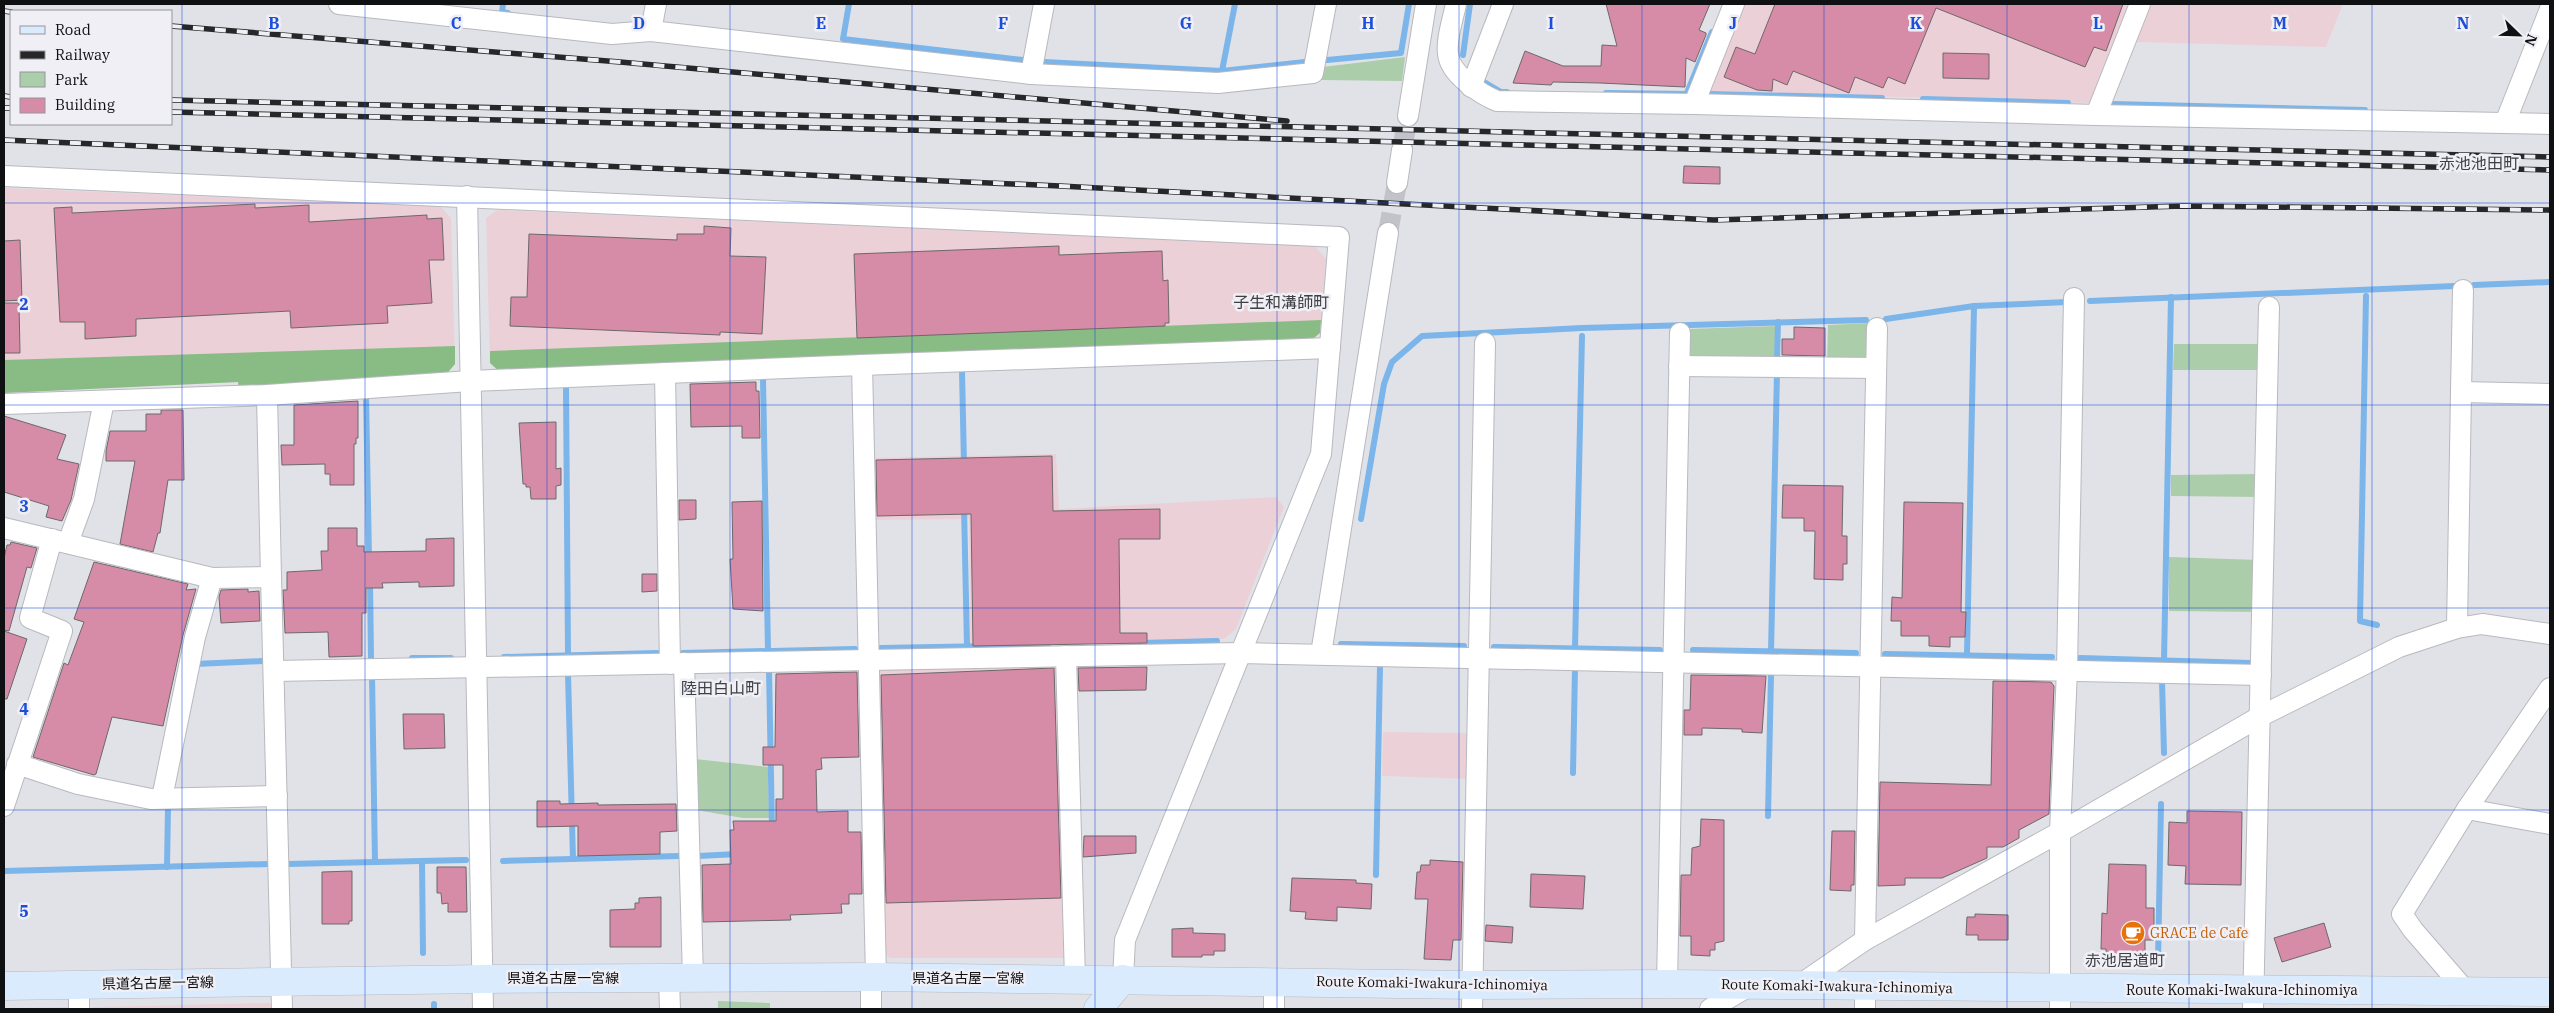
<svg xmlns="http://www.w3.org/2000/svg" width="2554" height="1013" viewBox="0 0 2554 1013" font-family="'IBM Plex Serif','Noto Sans JP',serif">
	<rect width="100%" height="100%" fill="#e1e2e8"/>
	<g fill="#ebd1d7">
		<path d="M1743,4H2131L2090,103L1709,91Z"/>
		<path d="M2152,4H2343L2326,47L2136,42Z"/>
		<path d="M4,188L440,206L451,218L455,364L239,388L238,382L4,393Z"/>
		<path d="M497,210L1315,246L1326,259L1320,333L490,363L486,218Z"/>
		<path d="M1056,454L1059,509L1276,497L1284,507L1236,629L1224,639L970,645L969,519L875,520L872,458Z"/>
		<path d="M1061,663L1070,952L1063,958H890L883,952L875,675L884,666Z"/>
		<path d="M1383,732L1470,733L1469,779L1382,776Z"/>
		<path d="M270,1003L275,1009H91L93,1007Z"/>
		<path d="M74,1007V1009H4V1008Z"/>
	</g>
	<g fill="#accda9">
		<path d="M1405,57L1402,81L1321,80L1323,67Z"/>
		<path d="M1871,323L1870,364H1827L1828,325Z"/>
		<path d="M1775,326V364H1689L1688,329Z"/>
		<path d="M2174,344H2263V370H2173Z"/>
		<path d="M2261,474L2260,497L2171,496V475Z"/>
		<path d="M2169,557L2259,560L2258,612L2169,611Z"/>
		<path d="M695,759L768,767L769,818H743L696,810Z"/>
		<path d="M718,1001L770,1003V1009H718Z"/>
	</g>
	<g fill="#88bc84">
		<path d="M1321,320L1320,333L1309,342L502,374L490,363V351Z"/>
		<path d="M455,346V364L444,377L239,388L238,382L4,393V360Z"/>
	</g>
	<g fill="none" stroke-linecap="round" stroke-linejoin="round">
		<g stroke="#7bb5e9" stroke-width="6">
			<path d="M503,4L502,12L508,13"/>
			<path d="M849,4L843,39L1023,60"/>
			<path d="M1463,55L1470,4"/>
			<path d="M1327,60L1401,53L1409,4"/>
			<path d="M1044,62L1222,71L1305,62"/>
			<path d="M1222,71L1235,4"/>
			<path d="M1484,82L1501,92H1507"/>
			<path d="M1606,93L1689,94"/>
			<path d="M1687,93L1712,32"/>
			<path d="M1710,94L1882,98"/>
			<path d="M1923,99L2068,103"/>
			<path d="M2112,104L2365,110"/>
			<path d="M2474,285L2550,282"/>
			<path d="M2366,296L2360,621L2377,625"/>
			<path d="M2090,301L2455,286"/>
			<path d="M1886,319L1974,306L2068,302"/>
			<path d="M1777,361L1778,322"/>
			<path d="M962,371L964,465"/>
			<path d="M763,379L768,651"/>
			<path d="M566,386L568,655"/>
			<path d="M366,395L369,558"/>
			<path d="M964,507L967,646"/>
			<path d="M1361,519L1384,384L1392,362L1422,336L1582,328L1866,320"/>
			<path d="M370,581L371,659"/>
			<path d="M1140,643L1217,641"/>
			<path d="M1341,644L1464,646"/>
			<path d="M1494,647L1660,650"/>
			<path d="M881,648L1048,645"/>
			<path d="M1575,648L1582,336"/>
			<path d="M1693,650L1856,653"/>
			<path d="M1771,652L1777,372"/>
			<path d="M683,653L855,649"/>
			<path d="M1885,654L2052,657"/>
			<path d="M1967,655L1974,306"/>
			<path d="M504,657L657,653"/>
			<path d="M412,658H451"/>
			<path d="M2080,658L2250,663"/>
			<path d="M2164,661L2171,297"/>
			<path d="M195,664L263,661"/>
			<path d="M769,669L772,830"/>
			<path d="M568,674L573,859"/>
			<path d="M372,675L375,862"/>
			<path d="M2162,681L2164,753"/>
			<path d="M1573,773L1575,668"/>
			<path d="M1768,816L1771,674"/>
			<path d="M698,856L738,854"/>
			<path d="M422,861L423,953"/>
			<path d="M503,861L679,856"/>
			<path d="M287,864L466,860"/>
			<path d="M167,867L168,807"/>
			<path d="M4,871L269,864"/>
			<path d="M1376,875L1380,666"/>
			<path d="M2158,963L2161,804"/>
			<path d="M434,1004V1009"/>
		</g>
	</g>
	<g fill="#d68ba7" stroke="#6e686a">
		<path d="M1606,4H1710L1699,30L1706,33V35L1695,62L1686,58L1685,87L1600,83L1553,82L1551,85L1513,83L1525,51L1563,66H1601L1602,45L1617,46Z"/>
		<path d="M1775,4H2123L2106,51L2094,47L2085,67L1936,8L1905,84L1888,77L1883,88L1855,77L1849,93L1793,71L1787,85L1773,79L1772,91L1757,90L1724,77L1736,47L1755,54Z"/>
		<path d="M1943,53L1989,54V79L1943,78Z"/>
		<path d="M1684,166L1720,167V184L1683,183Z"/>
		<path d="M255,204V208L309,205V222L427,215V219L442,218L444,260H429L432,303L387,306L388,323L291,328L290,311L136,319V336L85,339V322H60L54,208L72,207V213Z"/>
		<path d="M704,226L731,228L730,256L766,257L762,334L720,332V335L510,326L511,297H527L529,234L677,240V234H704Z"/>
		<path d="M20,240L22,300L4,301V241Z"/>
		<path d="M1059,246V255L1162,251L1163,281L1168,280L1169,323H1165V326L857,338L854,254Z"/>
		<path d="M4,303H19L20,353H4Z"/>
		<path d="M1794,327L1825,328V356L1782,355V339H1794Z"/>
		<path d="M756,382V391H759L760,438H742V426L691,427L690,384Z"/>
		<path d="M358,401V438H356V444H354V485H330V474H325V464L282,465L281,445H294V405Z"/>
		<path d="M161,410H183L184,480H168L160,533H158L153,552L120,544L135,461H106V451L110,431H146V414H161Z"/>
		<path d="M4,416L66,435L57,459L79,464L71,500L62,521L46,517L49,506L4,492Z"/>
		<path d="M556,422V469L561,468V485L556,486V499H531L530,487H526V484H523L519,423Z"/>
		<path d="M1052,456L1053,511L1160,509V539H1119L1120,633H1147V643L973,646L971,514L877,516L876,460Z"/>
		<path d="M1783,485L1843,486L1842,536H1847V564H1843V580L1814,579L1815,531H1804V518H1782Z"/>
		<path d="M679,500H696V519L679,520Z"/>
		<path d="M762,501L763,611L733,609L730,559H733L732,502Z"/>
		<path d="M1904,502L1963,503L1961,612H1966L1965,637H1950V647L1929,646V636H1901V621H1891L1892,597L1902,598Z"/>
		<path d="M328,528H357V546H364V552L426,551V539L454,538V586L419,587V582L382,583L383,588H366V613H362V656L329,657L328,632L285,633L283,590H287V572L322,570L321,551H328Z"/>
		<path d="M11,542L37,548L31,568L27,567L9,631L4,630V558L7,545H10Z"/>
		<path d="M94,562L188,584L186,590L196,589L183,635L163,726L112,717L96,774L94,775L33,757L64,663L68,665L84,622L74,619Z"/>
		<path d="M642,574H657V591L642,592Z"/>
		<path d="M248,589V592L259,591L260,621L221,623L219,597L221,590Z"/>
		<path d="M4,631L27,639L7,699H4Z"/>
		<path d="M1147,667L1146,690L1079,691L1078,668Z"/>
		<path d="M1054,668L1061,898L886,903L881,675Z"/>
		<path d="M857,672L859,757L821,758L822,769L816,770L817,812L848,811V832H861L862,894H849V904H841L842,913L790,915L791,920L703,922L702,865L731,864L730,830H734L733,821H776V799H783V765H763V747H775L776,674Z"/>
		<path d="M1691,675L1766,676L1762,733L1742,732V729L1702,728V735H1684V710H1690Z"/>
		<path d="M1993,681L2051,682L2054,686L2049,814L2019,830V838L2003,847H1987V858L1942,878H1905V885L1878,886L1880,782L1991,785Z"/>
		<path d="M403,714H444L445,748L404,749Z"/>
		<path d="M537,801H560V804L598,803V805L676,804L677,831L660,832V854L578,856V826L537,827Z"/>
		<path d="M2187,811L2242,812L2241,885L2185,884L2186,866L2168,865L2169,822L2187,823Z"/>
		<path d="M1701,819L1724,820V941L1715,943V950H1710V956L1691,955V936H1680L1681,875H1691L1692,848L1700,846Z"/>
		<path d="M1832,831H1855L1854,885H1851V891L1830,890Z"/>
		<path d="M1084,836H1136V853L1083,857Z"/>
		<path d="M1430,860L1463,862L1461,940H1453L1451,960L1424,959L1428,899H1415L1417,872H1420L1421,865H1430Z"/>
		<path d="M2109,864L2146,865V908H2154V940H2145V957L2106,956V949H2101L2102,913L2107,914Z"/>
		<path d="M437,867H466L467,912H448V903L442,904L441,893H437Z"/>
		<path d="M352,871V921H349V924H322V872Z"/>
		<path d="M1531,874L1585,876L1583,909L1530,907Z"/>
		<path d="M1292,878L1356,880V883L1372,884L1371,909L1337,907V921L1305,919L1306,912L1290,911Z"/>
		<path d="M661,897V947H610V910L635,909V903H639V898Z"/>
		<path d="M1975,914L2008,915V940H1978V935H1966L1967,917H1975Z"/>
		<path d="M2324,923L2331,947L2282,962L2274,938Z"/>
		<path d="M1486,925L1513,927L1512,943L1485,941Z"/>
		<path d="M1193,928V933L1225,934V951H1214V955H1202V957H1172V929Z"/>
	</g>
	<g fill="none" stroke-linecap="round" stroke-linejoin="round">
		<g stroke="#c2c2c8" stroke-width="20" stroke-dasharray="20 10" stroke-linecap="butt">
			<path d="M1402,150L1408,116"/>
			<path d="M1388,233L1397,183"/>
		</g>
		<g stroke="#b8b9bf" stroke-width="22">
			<g id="minor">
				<path d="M339,4L612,34L651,31L1031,74L1218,83L1313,73L1326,4"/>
				<path d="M1456,4C1453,19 1446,39 1448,54C1450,74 1480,94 1497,101L1694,104L2096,115L2140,4"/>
				<path d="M651,31L656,4"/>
				<path d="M1031,74L1044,4"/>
				<path d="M1471,87L1503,4"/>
				<path d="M1694,104L1734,4"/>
				<path d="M2096,115L2550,124"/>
				<path d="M1408,116L1426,4"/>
				<path d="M2505,123L2550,9"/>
				<path d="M4,176L1339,237L1321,454L1125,940L1123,979"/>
				<path d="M1397,183L1402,150"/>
				<path d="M467,196L483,1009"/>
				<path d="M862,365L1330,348"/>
				<path d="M1679,366L1876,368"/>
				<path d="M665,373L670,664"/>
				<path d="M2461,392L2463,290"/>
				<path d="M267,395L271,577"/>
				<path d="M4,404L267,395L470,381L862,365L876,977"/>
				<path d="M4,528L212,578L271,577L282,1009"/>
				<path d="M68,543L84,499L104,401"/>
				<path d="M2457,628L2461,392L2550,394"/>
				<path d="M1321,654L1388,233"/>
				<path d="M1066,656L1075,979"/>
				<path d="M684,663L693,978"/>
				<path d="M274,671L1240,653L2261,675"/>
				<path d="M17,764L78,784L151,799L277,796"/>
				<path d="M162,798L195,637L212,578"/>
				<path d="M4,806L62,631L30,618L52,539"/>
				<path d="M2467,809L2550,824"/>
				<path d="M1865,940L1877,328"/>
				<path d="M871,977V1009"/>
				<path d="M669,978L670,1009"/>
				<path d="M79,984V1009"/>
				<path d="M1667,984L1680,333"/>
				<path d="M1798,986L1865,940L2060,832L2261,716L2399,647L2457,628L2482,624L2550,634"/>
				<path d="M2465,990L2413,930L2402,914L2467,809L2550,688"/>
				<path d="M1274,1009V981"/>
				<path d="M1472,1009L1485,343"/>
				<path d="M1710,1009L1751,985"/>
				<path d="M1865,1009V987"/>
				<path d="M2060,1009V832L2067,670L2074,298"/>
				<path d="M2253,1009L2269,307"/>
			</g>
		</g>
		<g stroke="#b8b9bf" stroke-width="29">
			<g id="secondary">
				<path d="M4,986L483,979L876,977L1473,985L1667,984L2550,992"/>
				<path d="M1098,1009L1123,979"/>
			</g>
		</g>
		<use href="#minor" stroke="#fff" stroke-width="20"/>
		<use href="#secondary" stroke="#dbebfe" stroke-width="28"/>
		<g stroke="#262729" stroke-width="5.5">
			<g id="rail">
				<path d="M4,11L11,12"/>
				<path d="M171,26L620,62L1287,121"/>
				<path d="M4,96L11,97"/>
				<path d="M171,100L2550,157"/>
				<path d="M4,108H11"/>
				<path d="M171,112L2550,170"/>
				<path d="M4,140L1060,186L1714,220L2183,206L2550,210"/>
			</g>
		</g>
		<use href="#rail" stroke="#efeff5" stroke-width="4" stroke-dasharray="11" stroke-linecap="butt"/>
	</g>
	<path fill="none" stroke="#1d4ed8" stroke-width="1" stroke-opacity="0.55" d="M182,4V1009M365,4V1009M547,4V1009M730,4V1009M912,4V1009M1095,4V1009M1277,4V1009M1459,4V1009M1642,4V1009M1824,4V1009M2007,4V1009M2189,4V1009M2372,4V1009M4,203H2550M4,405H2550M4,608H2550M4,810H2550"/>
	<defs>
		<g id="cafe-disc" transform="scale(1.25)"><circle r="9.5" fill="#e8710a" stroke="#efeff5"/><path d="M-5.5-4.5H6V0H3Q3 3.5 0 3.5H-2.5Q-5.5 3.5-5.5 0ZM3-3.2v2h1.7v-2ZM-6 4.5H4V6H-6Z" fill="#fff"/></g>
	</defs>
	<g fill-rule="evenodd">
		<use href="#cafe-disc" x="2133" y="933"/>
	</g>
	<g text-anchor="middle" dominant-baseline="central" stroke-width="5" stroke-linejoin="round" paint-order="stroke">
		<g font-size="14" fill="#c56008" stroke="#efeff5" text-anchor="start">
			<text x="2150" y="933">GRACE de Cafe</text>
		</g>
		<g font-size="14" fill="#0f1012" stroke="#efeff5">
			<text x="563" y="978">県道名古屋一宮線</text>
			<text x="968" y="978">県道名古屋一宮線</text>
			<text transform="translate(158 983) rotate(-1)">県道名古屋一宮線</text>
			<text transform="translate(1432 983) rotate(1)">Route Komaki-Iwakura-Ichinomiya</text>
			<text transform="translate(1837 986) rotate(1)">Route Komaki-Iwakura-Ichinomiya</text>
			<text x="2242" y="990">Route Komaki-Iwakura-Ichinomiya</text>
		</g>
		<g font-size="16" fill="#3f4044" stroke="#efeff5">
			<text x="2479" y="163">赤池池田町</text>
			<text x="1281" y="302">子生和溝師町</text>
			<text x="721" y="688">陸田白山町</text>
			<text x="2125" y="960">赤池居道町</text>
		</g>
	</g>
	<g font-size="16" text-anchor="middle" font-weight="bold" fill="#1d4ed8" stroke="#efeff5" stroke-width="5" stroke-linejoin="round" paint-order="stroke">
		<text x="274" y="29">B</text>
		<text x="456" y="29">C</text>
		<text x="639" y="29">D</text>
		<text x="821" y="29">E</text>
		<text x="1003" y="29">F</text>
		<text x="1186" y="29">G</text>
		<text x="1368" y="29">H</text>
		<text x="1551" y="29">I</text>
		<text x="1733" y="29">J</text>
		<text x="1916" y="29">K</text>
		<text x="2098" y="29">L</text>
		<text x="2280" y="29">M</text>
		<text x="2463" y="29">N</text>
		<text x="24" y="310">2</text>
		<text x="24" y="512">3</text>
		<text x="24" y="715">4</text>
		<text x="24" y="917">5</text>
	</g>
	<rect width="2554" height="1013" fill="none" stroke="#0f1012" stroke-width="10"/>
	<rect x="10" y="10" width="162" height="115" fill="#efeff5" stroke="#95969a"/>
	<rect x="20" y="26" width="25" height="8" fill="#dbebfe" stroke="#95969a"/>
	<text x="55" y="35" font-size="15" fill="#0f1012">Road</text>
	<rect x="20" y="51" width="25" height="8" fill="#262729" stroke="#95969a"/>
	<text x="55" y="60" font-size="15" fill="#0f1012">Railway</text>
	<rect x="20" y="72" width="25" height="15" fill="#accda9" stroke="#95969a"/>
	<text x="55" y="85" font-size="15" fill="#0f1012">Park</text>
	<rect x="20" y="98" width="25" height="15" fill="#d68ba7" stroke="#95969a"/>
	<text x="55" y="110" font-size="15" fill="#0f1012">Building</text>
	<g transform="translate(2519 35) rotate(113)" stroke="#efeff5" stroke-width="4" paint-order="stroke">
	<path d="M0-4L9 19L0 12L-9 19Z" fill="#0f1012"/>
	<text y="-8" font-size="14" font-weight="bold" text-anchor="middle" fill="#0f1012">N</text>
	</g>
</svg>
